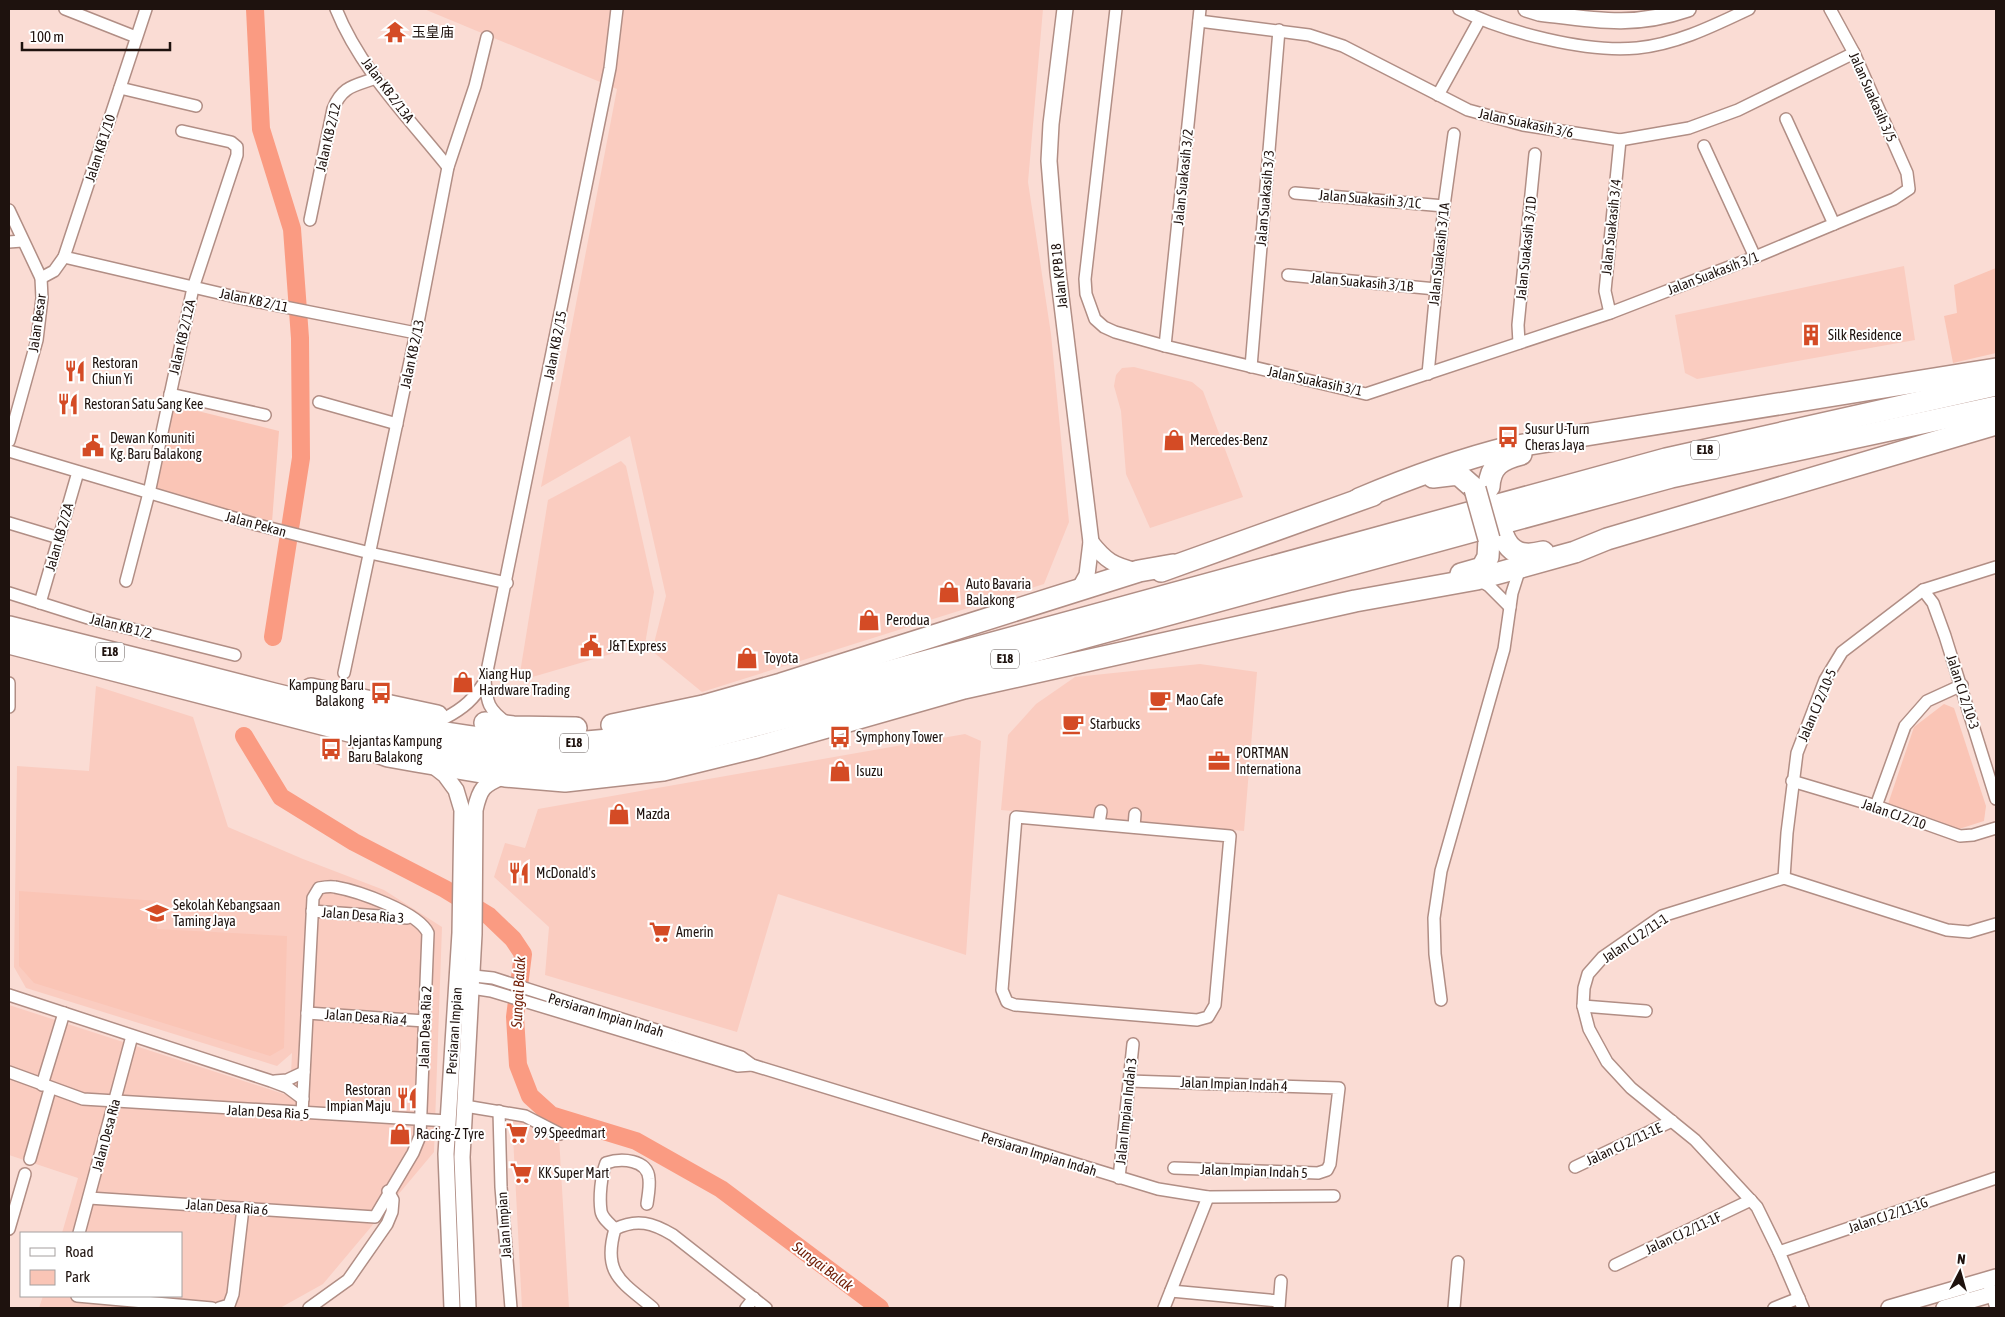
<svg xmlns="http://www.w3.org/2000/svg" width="2005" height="1317" viewBox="0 0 2005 1317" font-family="'Asap Condensed','Noto Sans SC',sans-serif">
	<rect width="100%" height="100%" fill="#fadcd4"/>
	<g fill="#faccc0">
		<path d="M424,9H1043L1028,182L1051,334L1069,522L1044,584L702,692L652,651L666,596L630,436L541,487L617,89Z"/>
		<path d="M1904,266L1915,340L1697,379L1685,373L1675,315Z"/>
		<path d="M1134,367L1192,382L1203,391L1243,497L1150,528L1126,474L1121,411L1114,386L1116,375L1122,368Z"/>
		<path d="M621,461L626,466L654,592L645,644L529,678H523L520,673L548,500Z"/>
		<path d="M1200,664L1257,672L1244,831L1001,810L1008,735L1036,704L1075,677Z"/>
		<path d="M96,686L193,717L228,827L303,859L384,890L442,927L434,1152L323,1284L280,1308H39L43,1296H181V1233H62L78,1178L9,1155V1005L290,1096L292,1053L277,1066L26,988L14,967L17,766L89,771Z"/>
		<path d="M965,734L981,741L966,955L778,894L737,1032L545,975L549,927L494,877L505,843L525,848L538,809Z"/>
		<path d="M512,1117L524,1120L559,1137L569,1308H522Z"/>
	</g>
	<g fill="#fac5b6">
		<path d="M1996,268V353L1953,363L1944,316L1957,313L1954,285Z"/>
		<path d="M173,405L279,431L272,522L155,489Z"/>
		<path d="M1944,704L1954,708L1986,806L1984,821L1959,829L1888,804L1914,727Z"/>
		<path d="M19,891L158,901L157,929L287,936L284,1048L270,1056L34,983L19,966Z"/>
	</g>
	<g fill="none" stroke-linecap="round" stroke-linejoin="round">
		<g stroke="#fa9b82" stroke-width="18">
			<path d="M255,9L261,129L292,229L300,338L301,458L273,637"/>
			<path d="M244,736L281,797L354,842L445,889L489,916L513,939L523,954L515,1017L518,1065L530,1096L551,1115L636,1141L721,1189L880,1308"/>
		</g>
		<g stroke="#b18e85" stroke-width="14">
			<g id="minor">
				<path d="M65,9L136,37"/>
				<path d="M336,9C360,69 408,117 448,167"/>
				<path d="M1116,9L1085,279L1086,294L1095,319L1104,327L1115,332L1165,346L1366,394L1610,313L1755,257L1894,199L1909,189L1907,173L1854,53L1830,9"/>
				<path d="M1459,9C1504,32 1587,53 1637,48C1677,44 1713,26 1749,9"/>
				<path d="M1199,21L1309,35L1343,46L1468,110L1523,125L1620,140L1689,128L1738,110L1854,53"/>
				<path d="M120,88L196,106"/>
				<path d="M1438,95L1480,19"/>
				<path d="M1786,119L1834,224"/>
				<path d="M1704,146L1755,257"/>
				<path d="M1295,193L1444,206"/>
				<path d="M9,210L41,278L42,298L37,340L9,441"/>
				<path d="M310,220L333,109C342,86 354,86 376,78"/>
				<path d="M9,242L22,241"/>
				<path d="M64,257L240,298L416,333"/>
				<path d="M1288,275L1436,289"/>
				<path d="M41,278L54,271L64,257L146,9"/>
				<path d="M1610,313L1605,291L1620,140"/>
				<path d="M1519,343L1518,325L1535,154"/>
				<path d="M1165,346L1200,9"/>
				<path d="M1251,367L1279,30"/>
				<path d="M1428,374L1444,206L1454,134"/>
				<path d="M170,394L265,415"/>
				<path d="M319,402L397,424"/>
				<path d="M9,451L258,525L370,553L507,583"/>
				<path d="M9,523L59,538"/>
				<path d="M1477,579L1489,586L1510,607"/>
				<path d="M126,581L149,493L193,288L237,155V147L231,142L182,131"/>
				<path d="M1923,590L1933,603L1945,636L1996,799"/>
				<path d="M9,593L88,618L235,655"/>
				<path d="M40,603L78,472"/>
				<path d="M344,673L416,333L448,167L475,86L487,37"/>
				<path d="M9,683V707"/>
				<path d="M445,718C464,708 474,699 485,681"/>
				<path d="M507,723C488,709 487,703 485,681L610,68L617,9"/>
				<path d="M1792,781L1876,806L1960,836L1973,835L1996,828"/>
				<path d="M1876,806L1905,726L1927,701L1962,685"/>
				<path d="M1016,817L1230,836L1215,1005L1208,1017L1197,1020L1015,1005L1007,1002L1002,990Z"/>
				<path d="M1099,823L1101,811"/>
				<path d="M1134,827L1135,814"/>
				<path d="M1784,878L1787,833L1797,753L1825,680L1842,652L1923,590L1996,567"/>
				<path d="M312,911L407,918"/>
				<path d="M464,975L493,978L741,1057L752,1065L1158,1189L1208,1197L1334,1196"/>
				<path d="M465,987L491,991L738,1066L752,1065"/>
				<path d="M9,995L271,1081L287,1087L303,1099"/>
				<path d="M1441,1000L1435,954L1434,918L1441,871L1504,649L1512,593L1520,568"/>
				<path d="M1583,1006L1646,1011"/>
				<path d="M307,1013L425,1021"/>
				<path d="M9,1072L83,1099L448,1121"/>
				<path d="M275,1081L287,1080L304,1072"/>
				<path d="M1129,1081L1339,1088L1330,1164L1327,1170L1318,1173L1174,1168"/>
				<path d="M42,1085L64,1013"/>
				<path d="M465,1106L525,1116L560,1134"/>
				<path d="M499,1111L501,1187L511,1308"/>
				<path d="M30,1159L50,1089"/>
				<path d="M1575,1167L1672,1121"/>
				<path d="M1119,1178L1133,1044"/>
				<path d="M89,1198L375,1217L413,1153L420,1136L428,933C418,912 358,891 335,887C330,886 324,887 319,888L313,898L302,1114"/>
				<path d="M9,1229L25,1174"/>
				<path d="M615,1229C610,1224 602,1218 601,1211C599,1197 601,1176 606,1163C621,1158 648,1159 649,1179C650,1187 648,1196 647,1204"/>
				<path d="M79,1233L132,1036"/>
				<path d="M1779,1252L1996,1178"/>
				<path d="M1615,1265L1751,1200"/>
				<path d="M1987,1279L1996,1308"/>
				<path d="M1171,1291L1279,1301"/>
				<path d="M77,1296L212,1308"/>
				<path d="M1279,1307L1281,1281"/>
				<path d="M219,1308L229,1305L233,1294L243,1208"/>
				<path d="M309,1308L348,1280L387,1224L392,1212L393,1200L388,1191"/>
				<path d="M653,1308C622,1282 602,1274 615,1229C637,1218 653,1223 673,1235L766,1308"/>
				<path d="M746,1308L754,1298"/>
				<path d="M1164,1308L1208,1197"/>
				<path d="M1454,1308L1458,1262"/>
				<path d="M1774,1308L1799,1298"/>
				<path d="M1803,1308L1779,1252L1757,1207L1695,1140L1631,1088L1607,1062L1589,1029L1583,1006L1584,988L1588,974L1603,957L1662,916L1784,878L1947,930L1969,932L1996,924"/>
			</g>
		</g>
		<g stroke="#b18e85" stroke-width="18">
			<g id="tertiary">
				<path d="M1065,9L1051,124L1049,161L1058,272L1091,542L1087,575L1078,591"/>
				<path d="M1526,9L1539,13C1595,20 1633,28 1688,9"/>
				<path d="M1091,542C1106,561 1113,565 1137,571"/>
				<path d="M431,764L445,775L456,790L462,810L460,933L446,1154L452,1308"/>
				<path d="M468,1308L462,1157L474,934L475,810C480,788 483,785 504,776"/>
				<path d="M1889,1308L1996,1277"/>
				<path d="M1944,1308L1996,1293"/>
			</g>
		</g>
		<g stroke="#b18e85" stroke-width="24">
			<g id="motorway">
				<path d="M1433,477L1458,474L1475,489"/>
				<path d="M1489,487C1490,466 1501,459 1521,454"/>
				<path d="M1359,499C1409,478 1458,460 1511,447L1996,369"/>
				<path d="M1503,535C1510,554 1524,557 1543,552"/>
				<path d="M1161,571L1373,495"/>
				<path d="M1461,574L1482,568L1488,557L1489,539"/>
				<path d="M9,627C97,649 186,671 274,694C366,717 468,745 563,743C634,742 702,721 770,704L1666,459L1996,385"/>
				<path d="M9,643L384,740L517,760L566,761L609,759L658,751L881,693L1671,477L1996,407"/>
				<path d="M311,689L437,716"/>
				<path d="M485,723L513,727L576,728"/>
				<path d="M612,725L703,706L781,684L1139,571L1173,565"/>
				<path d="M364,747L388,756L416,761L505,776L565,781L663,770L757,747L964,688L1355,601L1477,579L1575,552L1607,539L1996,424"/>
			</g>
		</g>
		<use href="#minor" stroke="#fff" stroke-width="11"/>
		<use href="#tertiary" stroke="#fff" stroke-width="15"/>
		<use href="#motorway" stroke="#fff" stroke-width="21"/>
		<g stroke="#b18e85" stroke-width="24" stroke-linecap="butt">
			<path id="motorway-bridge" d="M1475,489L1489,539"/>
		</g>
		<use href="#motorway-bridge" stroke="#fff" stroke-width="21"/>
	</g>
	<defs>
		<g id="temple-bare" transform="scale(1.725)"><path d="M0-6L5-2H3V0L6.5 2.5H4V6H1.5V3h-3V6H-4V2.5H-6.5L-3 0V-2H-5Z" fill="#d44b25" stroke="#fff" stroke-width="2.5" paint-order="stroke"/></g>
		<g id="building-bare" transform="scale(1.725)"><path d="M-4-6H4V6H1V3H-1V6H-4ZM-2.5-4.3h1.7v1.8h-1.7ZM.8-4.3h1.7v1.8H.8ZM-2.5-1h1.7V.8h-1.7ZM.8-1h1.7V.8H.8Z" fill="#d44b25" stroke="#fff" stroke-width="2.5" paint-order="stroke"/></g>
		<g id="restaurant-bare" transform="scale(1.725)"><path d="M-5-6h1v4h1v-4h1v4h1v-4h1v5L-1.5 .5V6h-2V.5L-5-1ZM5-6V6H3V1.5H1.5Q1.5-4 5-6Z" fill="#d44b25" stroke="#fff" stroke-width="2.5" paint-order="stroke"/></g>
		<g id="bus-bare" transform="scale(1.725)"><path d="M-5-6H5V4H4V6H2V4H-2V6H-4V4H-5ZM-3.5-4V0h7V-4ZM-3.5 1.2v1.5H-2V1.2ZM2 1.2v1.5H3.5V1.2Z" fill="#d44b25" stroke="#fff" stroke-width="2.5" paint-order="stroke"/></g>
		<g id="shop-bare" transform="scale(1.725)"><path d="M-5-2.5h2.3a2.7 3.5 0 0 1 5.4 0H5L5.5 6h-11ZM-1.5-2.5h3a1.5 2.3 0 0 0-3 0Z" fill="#d44b25" stroke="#fff" stroke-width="2.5" paint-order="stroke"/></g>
		<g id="civic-bare" transform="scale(1.725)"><path d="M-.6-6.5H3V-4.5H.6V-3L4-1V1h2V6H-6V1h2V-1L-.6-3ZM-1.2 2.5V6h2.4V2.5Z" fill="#d44b25" stroke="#fff" stroke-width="2.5" paint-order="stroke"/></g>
		<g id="cafe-bare" transform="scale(1.725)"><path d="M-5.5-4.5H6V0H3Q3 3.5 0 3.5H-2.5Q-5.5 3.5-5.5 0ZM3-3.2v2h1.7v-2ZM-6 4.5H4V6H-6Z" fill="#d44b25" stroke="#fff" stroke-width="2.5" paint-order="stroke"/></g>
		<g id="office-bare" transform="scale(1.725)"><path d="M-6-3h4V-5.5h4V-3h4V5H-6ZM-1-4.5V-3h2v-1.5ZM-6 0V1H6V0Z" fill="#d44b25" stroke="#fff" stroke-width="2.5" paint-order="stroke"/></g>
		<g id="school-bare" transform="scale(1.725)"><path d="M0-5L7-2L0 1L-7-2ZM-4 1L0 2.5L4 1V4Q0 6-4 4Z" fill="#d44b25" stroke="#fff" stroke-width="2.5" paint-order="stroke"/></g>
		<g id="supermarket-bare" transform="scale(1.725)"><path d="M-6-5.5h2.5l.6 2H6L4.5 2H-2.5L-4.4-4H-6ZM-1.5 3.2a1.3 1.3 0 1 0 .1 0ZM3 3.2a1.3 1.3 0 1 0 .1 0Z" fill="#d44b25" stroke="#fff" stroke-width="2.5" paint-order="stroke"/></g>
	</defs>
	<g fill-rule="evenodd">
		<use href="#temple-bare" x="395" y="32"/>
		<use href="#building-bare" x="1811" y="335"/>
		<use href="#restaurant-bare" x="75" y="371"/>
		<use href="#restaurant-bare" x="68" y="404"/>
		<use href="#bus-bare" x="1508" y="437"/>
		<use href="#shop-bare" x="1174" y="440"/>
		<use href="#civic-bare" x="93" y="446"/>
		<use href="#shop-bare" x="949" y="592"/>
		<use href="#shop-bare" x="869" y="620"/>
		<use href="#civic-bare" x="591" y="646"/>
		<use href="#shop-bare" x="747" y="658"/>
		<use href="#shop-bare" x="463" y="682"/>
		<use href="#bus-bare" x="381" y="693"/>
		<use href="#cafe-bare" x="1160" y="700"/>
		<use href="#cafe-bare" x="1073" y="724"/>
		<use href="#bus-bare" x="840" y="737"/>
		<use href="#bus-bare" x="331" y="749"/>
		<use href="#office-bare" x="1219" y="761"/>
		<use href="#shop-bare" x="840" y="771"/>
		<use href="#shop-bare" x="619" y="814"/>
		<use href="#restaurant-bare" x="519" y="873"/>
		<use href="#school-bare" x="157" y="913"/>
		<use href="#supermarket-bare" x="660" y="932"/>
		<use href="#restaurant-bare" x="407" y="1098"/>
		<use href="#supermarket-bare" x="517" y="1133"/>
		<use href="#shop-bare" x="400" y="1134"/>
		<use href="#supermarket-bare" x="521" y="1173"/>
	</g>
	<g text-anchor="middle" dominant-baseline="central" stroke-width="4" stroke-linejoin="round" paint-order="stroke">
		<g fill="#fff" stroke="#625956" stroke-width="1">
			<rect x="1691" y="440.5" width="28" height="19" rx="4"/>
			<rect x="96" y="642.5" width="28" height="19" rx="4"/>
			<rect x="991" y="649.5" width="28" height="19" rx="4"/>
			<rect x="560" y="733.5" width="28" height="19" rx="4"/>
		</g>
		<g font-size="12" font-weight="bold" fill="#1e120e">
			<text x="1705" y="450">E18</text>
			<text x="110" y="652">E18</text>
			<text x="1005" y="659">E18</text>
			<text x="574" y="743">E18</text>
		</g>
		<g font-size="14" fill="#1e120e" stroke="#fff" text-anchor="start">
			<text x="412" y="32">玉皇庙</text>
			<text x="1828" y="335">Silk Residence</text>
			<text x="92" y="363">Restoran<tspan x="92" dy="16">Chiun Yi</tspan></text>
			<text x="84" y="404">Restoran Satu Sang Kee</text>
			<text x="1525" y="429">Susur U-Turn<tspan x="1525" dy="16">Cheras Jaya</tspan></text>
			<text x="110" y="438">Dewan Komuniti<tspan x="110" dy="16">Kg. Baru Balakong</tspan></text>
			<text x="1190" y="440">Mercedes-Benz</text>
			<text x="966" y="584">Auto Bavaria<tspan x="966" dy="16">Balakong</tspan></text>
			<text x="886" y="620">Perodua</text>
			<text x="608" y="646">J&amp;T Express</text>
			<text x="764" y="658">Toyota</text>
			<text x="479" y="674">Xiang Hup<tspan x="479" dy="16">Hardware Trading</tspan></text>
			<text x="364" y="685" text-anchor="end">Kampung Baru<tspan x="364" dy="16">Balakong</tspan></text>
			<text x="1176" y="700">Mao Cafe</text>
			<text x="1090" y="724">Starbucks</text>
			<text x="856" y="737">Symphony Tower</text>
			<text x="348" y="741">Jejantas Kampung<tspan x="348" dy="16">Baru Balakong</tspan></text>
			<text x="1236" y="753">PORTMAN<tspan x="1236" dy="16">Internationa</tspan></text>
			<text x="856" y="771">Isuzu</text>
			<text x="636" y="814">Mazda</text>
			<text x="536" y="873">McDonald's</text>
			<text x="173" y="905">Sekolah Kebangsaan<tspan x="173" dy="16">Taming Jaya</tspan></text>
			<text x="676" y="932">Amerin</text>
			<text x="391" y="1090" text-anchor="end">Restoran<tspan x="391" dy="16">Impian Maju</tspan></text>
			<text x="534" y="1133">99 Speedmart</text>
			<text x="416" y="1134">Racing-Z Tyre</text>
			<text x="538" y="1173">KK Super Mart</text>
		</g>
		<g font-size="14" fill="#1e120e" stroke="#fff">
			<text transform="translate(388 90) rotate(53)">Jalan KB 2/13A</text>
			<text transform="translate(1873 97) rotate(66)">Jalan Suakasih 3/5</text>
			<text transform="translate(1526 123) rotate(12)">Jalan Suakasih 3/6</text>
			<text transform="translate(328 137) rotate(-77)">Jalan KB 2/12</text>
			<text transform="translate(100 148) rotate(-72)">Jalan KB 1/10</text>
			<text transform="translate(1183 177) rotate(-84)">Jalan Suakasih 3/2</text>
			<text transform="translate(1265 198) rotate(-85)">Jalan Suakasih 3/3</text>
			<text transform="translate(1370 199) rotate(5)">Jalan Suakasih 3/1C</text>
			<text transform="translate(1611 227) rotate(-84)">Jalan Suakasih 3/4</text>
			<text transform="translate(1526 248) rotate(-84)">Jalan Suakasih 3/1D</text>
			<text transform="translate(1439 254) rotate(-84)">Jalan Suakasih 3/1A</text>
			<text transform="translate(1713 273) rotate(-21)">Jalan Suakasih 3/1</text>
			<text transform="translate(1059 276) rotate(-96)">Jalan KPB 18</text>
			<text transform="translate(1362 282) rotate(5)">Jalan Suakasih 3/1B</text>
			<text transform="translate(254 300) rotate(12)">Jalan KB 2/11</text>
			<text transform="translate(37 323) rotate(-82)">Jalan Besar</text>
			<text transform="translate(182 337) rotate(-77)">Jalan KB 2/12A</text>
			<text transform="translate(555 345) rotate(-79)">Jalan KB 2/15</text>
			<text transform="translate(412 354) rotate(-78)">Jalan KB 2/13</text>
			<text transform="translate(1315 381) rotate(12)">Jalan Suakasih 3/1</text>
			<text transform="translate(256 524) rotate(15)">Jalan Pekan</text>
			<text transform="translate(59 537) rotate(-74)">Jalan KB 2/2A</text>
			<text transform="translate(121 626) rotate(14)">Jalan KB 1/2</text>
			<text transform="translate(1963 692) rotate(72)">Jalan CJ 2/10-3</text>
			<text transform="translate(1817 705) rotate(-67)">Jalan CJ 2/10-5</text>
			<text transform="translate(1894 814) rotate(19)">Jalan CJ 2/10</text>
			<text transform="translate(363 915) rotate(4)">Jalan Desa Ria 3</text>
			<text transform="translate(1635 938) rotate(-34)">Jalan CJ 2/11-1</text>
			<text transform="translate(606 1015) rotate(17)">Persiaran Impian Indah</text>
			<text transform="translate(366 1017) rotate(4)">Jalan Desa Ria 4</text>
			<text transform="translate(425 1027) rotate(-88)">Jalan Desa Ria 2</text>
			<text transform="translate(454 1031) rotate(-86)">Persiaran Impian</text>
			<text transform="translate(1234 1084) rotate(2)">Jalan Impian Indah 4</text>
			<text transform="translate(1126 1111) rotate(-84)">Jalan Impian Indah 3</text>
			<text transform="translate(268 1112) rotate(3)">Jalan Desa Ria 5</text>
			<text transform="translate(106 1135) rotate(-75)">Jalan Desa Ria</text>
			<text transform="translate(1624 1144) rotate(-25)">Jalan CJ 2/11-1E</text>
			<text transform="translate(1039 1154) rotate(17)">Persiaran Impian Indah</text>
			<text transform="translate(1254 1171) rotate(2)">Jalan Impian Indah 5</text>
			<text transform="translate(227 1207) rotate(4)">Jalan Desa Ria 6</text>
			<text transform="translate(1888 1215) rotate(-19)">Jalan CJ 2/11-1G</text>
			<text transform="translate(504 1225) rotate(-94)">Jalan Impian</text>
			<text transform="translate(1683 1233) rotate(-25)">Jalan CJ 2/11-1F</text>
		</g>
		<g font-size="15" font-style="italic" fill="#711f07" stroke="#fff">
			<text transform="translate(518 992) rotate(-87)">Sungai Balak</text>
			<text transform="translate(823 1266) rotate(37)">Sungai Balak</text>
		</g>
	</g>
	<rect width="2005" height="1317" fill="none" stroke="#1e120e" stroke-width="20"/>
	<rect x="20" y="1232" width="162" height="65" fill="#ffffff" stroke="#a5a09f"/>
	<rect x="30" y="1248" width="25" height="8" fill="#ffffff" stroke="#a5a09f"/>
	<text x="65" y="1257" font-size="15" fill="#1e120e">Road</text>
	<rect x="30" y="1270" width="25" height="15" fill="#fac5b6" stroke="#a5a09f"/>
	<text x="65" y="1282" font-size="15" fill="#1e120e">Park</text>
	<g transform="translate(1960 1272) rotate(6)" stroke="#ffffff" stroke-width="4" paint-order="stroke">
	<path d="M0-4L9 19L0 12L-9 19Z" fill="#1e120e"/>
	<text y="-8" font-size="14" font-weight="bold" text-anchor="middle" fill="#1e120e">N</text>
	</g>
	<path d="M22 42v8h148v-8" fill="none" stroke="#1e120e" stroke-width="2.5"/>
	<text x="30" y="42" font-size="15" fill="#1e120e" stroke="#ffffff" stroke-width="4" paint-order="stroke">100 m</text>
</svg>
